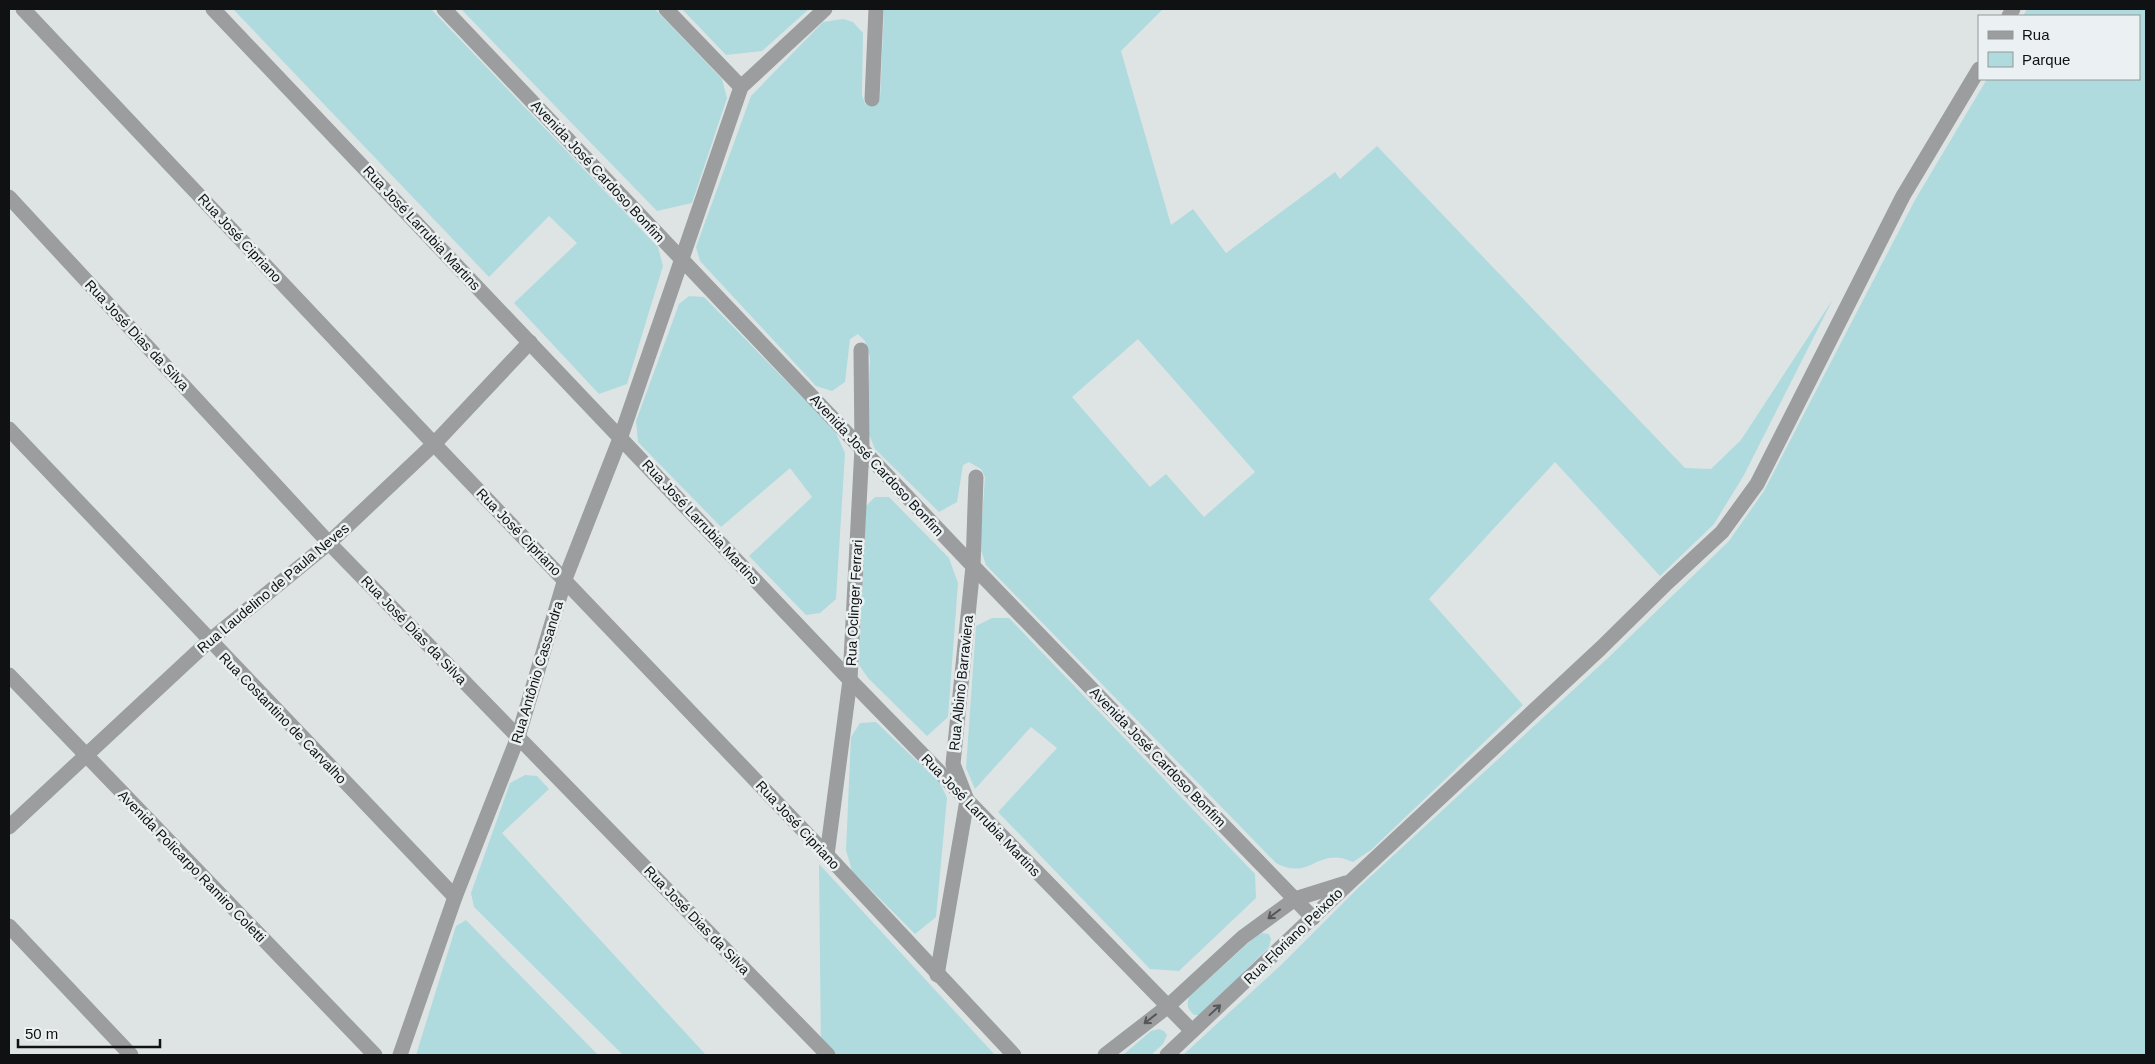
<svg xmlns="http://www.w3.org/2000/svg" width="2155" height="1064" viewBox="0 0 2155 1064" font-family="Arial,sans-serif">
	<rect width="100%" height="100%" fill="#dee4e4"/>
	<g fill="#afdbde" fill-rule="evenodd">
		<path d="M233,9H431L658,247L663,266L627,384L599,394L514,303L577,243L549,216L489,277Z"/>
		<path d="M461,9H655L722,79L727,98L692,203L657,211Z"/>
		<path d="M682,9H809L762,51L726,55Z"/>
		<path d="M884,9H1163L1121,51L1171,225L1193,209L1226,253L1335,172L1340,179L1377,146L1685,468L1711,469L1741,440L1833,299L1744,475L1714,524L1660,576L1555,462L1429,599L1523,705L1371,850L1353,862C1317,845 1311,882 1276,863L986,565L980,547L985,477L981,469L969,462L963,465L957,502L939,512L875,449L867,430L870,357L865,341L858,334L850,339L845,382L832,391L816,386L700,261L696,247L751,96L823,22L843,19L853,22L863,33L862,95L865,104L875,105L880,99ZM1138,339L1255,472L1204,517L1166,474L1150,487L1072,397Z"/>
		<path d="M2027,9H2146V1055H1183L1282,964L1358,888L1609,657L1729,541L1764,491L1915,200L1987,79H2139V16H2023Z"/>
		<path d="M689,296L704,297L835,431L845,453L836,599L820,613L806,615L749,556L812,497L790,468L721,527L638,442L636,421L679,304Z"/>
		<path d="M875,497H889L949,558L958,583L948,717L927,736L868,678L859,665L866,506Z"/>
		<path d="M992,618H1009L1255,874L1256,898L1179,971L1150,969L998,812L1057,748L1031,727L975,789L966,768L976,626Z"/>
		<path d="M876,722L940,783L947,798L936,917L915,934L852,871L846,850L851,737L860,723Z"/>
		<path d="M525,775L537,776L549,789L502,833L706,1055H623L474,907L471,893L510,783Z"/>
		<path d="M819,864L995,1055H823L821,1053Z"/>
		<path d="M466,920L598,1055H416L456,926Z"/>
		<path d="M1262,933L1269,934L1271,939L1269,947L1200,1015H1194C1188,1009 1186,1006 1189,997L1256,936Z"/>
		<path d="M1159,1029L1164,1031L1167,1035L1163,1044L1151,1055H1123L1151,1031Z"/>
	</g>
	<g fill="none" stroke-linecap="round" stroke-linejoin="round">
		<g stroke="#9b9d9e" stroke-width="15">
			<path d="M23,9L434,444L827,855L1014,1055"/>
			<path d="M213,9L850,680L1192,1031"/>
			<path d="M444,9L973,566L1313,918"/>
			<path d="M666,9L741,87"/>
			<path d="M2009,16L2013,9"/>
			<path d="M872,99L876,9"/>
			<path d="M9,197L329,543L828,1055"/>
			<path d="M9,429L455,897"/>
			<path d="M9,675L375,1055"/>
			<path d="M9,827L209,641L329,543L434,444L530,342"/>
			<path d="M827,855L850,680L862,447L861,350"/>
			<path d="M9,926L131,1055"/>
			<path d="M937,975L967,800L953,764L973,566L976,477"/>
			<path d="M400,1055L455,897L518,737L565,579L621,436L741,87L825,9"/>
			<path d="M1105,1055L1167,1007L1243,937L1295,899L1346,883"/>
			<path d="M1167,1055L1350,882L1601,648L1667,583L1722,532L1757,484L1903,196L1979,69"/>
		</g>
	</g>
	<defs><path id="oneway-shaft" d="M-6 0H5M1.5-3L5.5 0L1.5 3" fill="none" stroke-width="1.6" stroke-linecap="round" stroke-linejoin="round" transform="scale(1.25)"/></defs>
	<g stroke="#555758">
		<use href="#oneway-shaft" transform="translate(1274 914) rotate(143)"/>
		<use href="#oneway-shaft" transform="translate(1215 1010) rotate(-43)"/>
		<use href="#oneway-shaft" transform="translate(1150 1019) rotate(142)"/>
	</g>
	<g text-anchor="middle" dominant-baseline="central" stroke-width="5" stroke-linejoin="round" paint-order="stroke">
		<g font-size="14" fill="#0f1112" stroke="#ebf1f2">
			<text transform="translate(598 171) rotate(47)">Avenida José Cardoso Bonfim</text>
			<text transform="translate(422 228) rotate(47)">Rua José Larrubia Martins</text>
			<text transform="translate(240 238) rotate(47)">Rua José Cipriano</text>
			<text transform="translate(137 335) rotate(47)">Rua José Dias da Silva</text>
			<text transform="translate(877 465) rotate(47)">Avenida José Cardoso Bonfim</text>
			<text transform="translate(701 522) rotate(47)">Rua José Larrubia Martins</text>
			<text transform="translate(519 532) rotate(46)">Rua José Cipriano</text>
			<text transform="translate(273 588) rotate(-40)">Rua Laudelino de Paula Neves</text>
			<text transform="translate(854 603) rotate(-87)">Rua Oclinger Ferrari</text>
			<text transform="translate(414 630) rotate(46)">Rua José Dias da Silva</text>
			<text transform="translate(537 672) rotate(-73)">Rua Antônio Cassandra</text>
			<text transform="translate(961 683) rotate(-84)">Rua Albino Barraviera</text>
			<text transform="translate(283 718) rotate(46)">Rua Costantino de Carvalho</text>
			<text transform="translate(1158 757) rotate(46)">Avenida José Cardoso Bonfim</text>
			<text transform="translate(981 815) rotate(46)">Rua José Larrubia Martins</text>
			<text transform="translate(798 825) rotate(47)">Rua José Cipriano</text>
			<text transform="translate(192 866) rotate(46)">Avenida Policarpo Ramiro Coletti</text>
			<text transform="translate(697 920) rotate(46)">Rua José Dias da Silva</text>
			<text transform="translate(1293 936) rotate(-44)">Rua Floriano Peixoto</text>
		</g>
	</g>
	<rect width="2155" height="1064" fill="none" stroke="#0f1112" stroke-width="20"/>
	<rect x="1978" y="15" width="162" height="65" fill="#ebf1f2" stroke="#939798"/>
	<rect x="1988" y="31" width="25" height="8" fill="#9b9d9e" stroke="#939798"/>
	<text x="2022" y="40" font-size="15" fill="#0f1112">Rua</text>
	<rect x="1988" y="52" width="25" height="15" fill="#afdbde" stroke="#939798"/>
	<text x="2022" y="65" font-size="15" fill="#0f1112">Parque</text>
	<path d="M18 1039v8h142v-8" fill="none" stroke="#0f1112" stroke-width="2.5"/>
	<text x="25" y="1039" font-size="15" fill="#0f1112" stroke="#ebf1f2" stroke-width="4" paint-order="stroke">50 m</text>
</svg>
